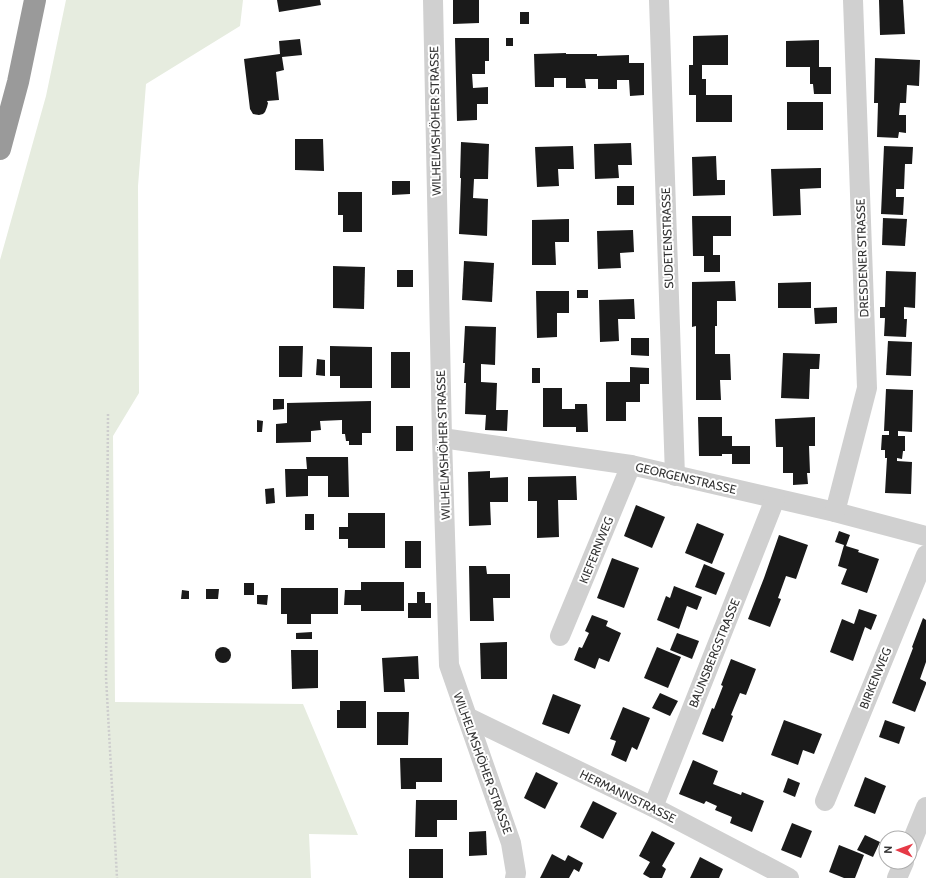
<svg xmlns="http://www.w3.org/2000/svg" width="926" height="878" viewBox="0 0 926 878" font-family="Cabin,sans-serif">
	<rect width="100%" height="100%" fill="#fff"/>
	<path fill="#e6ecdf" d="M66,0H243L240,26L146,84L138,186L139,393L113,436L115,702L303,704L358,835L309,834L311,878H0V260L46,96Z"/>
	<g fill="#1a1a1a">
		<path d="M277,0H320L321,5L279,12Z"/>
		<path d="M453,0H479V23L453,24Z"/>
		<path d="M879,0H903L905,34L880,35Z"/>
		<rect x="520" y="12" width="9" height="12"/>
		<path d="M728,35V65H702V79H706V95H732V122H696V95H689V65H693V36Z"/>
		<path d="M455,38H489V61H485V74H472L473,88L488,87V104H477V120L457,121Z"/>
		<rect x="506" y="38" width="7" height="8"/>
		<path d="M300,39L302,55L282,57L284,70L276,72L279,100L267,101L268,103L267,107L265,112L263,114L259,115L253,114L250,109L244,59L280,54L279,41Z"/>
		<path d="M819,40V67H831V94H814L813,84H810V67H786V41Z"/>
		<path d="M566,53V54H597V56L629,55V63H644V95L630,96L629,80H617V89H598V79H585L586,88H566V78H554V87H535L534,54Z"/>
		<path d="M875,58L920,60L919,86L907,85L906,103H900L899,115H906V133L899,132L898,138L877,137L878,103H874Z"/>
		<rect x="787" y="102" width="36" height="28"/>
		<path d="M295,139H323L324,171L295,170Z"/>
		<path d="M461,142L489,144L488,179H474L473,198L488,199L487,236L459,234L461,178H460Z"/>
		<path d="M631,143L632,165H618L619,178L595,179L594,144Z"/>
		<path d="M573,146L574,169H558L559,186L537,187L535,147Z"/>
		<path d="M884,146L913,147L912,164H905L904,189H896V197H904L903,215L881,214Z"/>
		<path d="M716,156L717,180H725V195L693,196L692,157Z"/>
		<path d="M821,168V188L800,189L801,215L773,216L771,169Z"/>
		<path d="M392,181H410V194L392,195Z"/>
		<rect x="617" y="186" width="17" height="19"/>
		<path d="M338,192H362V232H343V215H338Z"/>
		<path d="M692,216H731V236H713V255H720V272H704V256H693Z"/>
		<path d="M883,218L907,219L905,246L882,245Z"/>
		<path d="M569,219V242H555L556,265H532V220Z"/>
		<path d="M633,230L634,252L620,253L621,268L598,269L597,231Z"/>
		<path d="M464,261L494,263L492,302L462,300Z"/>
		<path d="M333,266L365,267L364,309L333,308Z"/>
		<rect x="397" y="270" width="16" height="17"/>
		<path d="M886,271L916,272L915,308L904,307V319H907L906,337L884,336L885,318H880V307H885Z"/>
		<path d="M735,281L736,301H717V326H715V354H730L731,380H720L721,400H696V326L692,327V282Z"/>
		<path d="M811,282V308H778V283Z"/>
		<rect x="577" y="290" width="11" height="8"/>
		<path d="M536,291H569V313H557V337L537,338Z"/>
		<path d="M634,299L635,319H618L619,341L600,342L599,300Z"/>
		<path d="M837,307V323L815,324L814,308Z"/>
		<path d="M465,326L496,327L495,365L481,364V382L497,383L496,410H508L507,431L485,430L486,415L465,414L466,383H464L465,363H463Z"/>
		<path d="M631,338H649V356L631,355Z"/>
		<path d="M888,341L912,342L911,376L886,375Z"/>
		<path d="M279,346H303L302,377H279Z"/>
		<path d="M330,346L372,347V388H340V376H330Z"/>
		<rect x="391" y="352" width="19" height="36"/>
		<path d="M783,353L820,354L819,369H810L809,399L781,398Z"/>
		<path d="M317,359L325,360V376L316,375Z"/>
		<path d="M630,367L649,368V384H640V402H626V421H606V382H630Z"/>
		<rect x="532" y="368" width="8" height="15"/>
		<path d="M543,388H562V409H575V404H587L588,432H576V427H543Z"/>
		<path d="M886,389L913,390L912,432L898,431V436H905V451H903L902,459L897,458V461L912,462L911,494L885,493L887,458H885V450H881L882,435H889V431H884Z"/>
		<path d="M273,399H284V409L273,410Z"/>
		<path d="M371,401V433H362V445H349V441H346L345,434H342V420L320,421L321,430L311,431V442L276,443V424L287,423V403Z"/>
		<path d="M698,417H722V436H732V446H750V464H732V454H722V456H699Z"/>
		<path d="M815,417V446H809L810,473H807L808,484L793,485V473H783V447H776L775,419Z"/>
		<path d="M257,420L263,421L262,432H257Z"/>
		<rect x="396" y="426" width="17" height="25"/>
		<path d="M306,457H348L349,497H328V476H308V496L286,497L285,469H307Z"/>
		<path d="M490,471V478L508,477V502H490L491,525L469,526L468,472Z"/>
		<path d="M576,476L577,500H558L559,537L537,538V501H528V477Z"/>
		<path d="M274,488L275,503L266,504L265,489Z"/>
		<path d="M636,505L665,517L652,548L624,536Z"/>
		<path d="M348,513H385V548H348V539H339V527H348Z"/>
		<rect x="305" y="514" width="9" height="16"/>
		<path d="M697,523L724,534L712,564L685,553Z"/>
		<path d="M839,531L850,535L846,546L859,550L858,552L879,559L867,593L841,584L847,569L838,566L844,545L835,542Z"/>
		<path d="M779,535L808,545L796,579L786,576L778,598L781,599L770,627L748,619L764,578Z"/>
		<rect x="405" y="541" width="16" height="27"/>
		<path d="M612,558L639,568L624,608L597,598Z"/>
		<path d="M704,564L725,573L716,595L695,587Z"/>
		<path d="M469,566H486L487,574H510V598H493L494,621H470Z"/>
		<path d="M361,582H404V611H361V605H344L345,590H361Z"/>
		<rect x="244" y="583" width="10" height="12"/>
		<path d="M674,586L702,597L697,610L687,606L679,629L657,620L666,596L670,598Z"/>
		<path d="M281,588H338V614H311V624H287V614H281Z"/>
		<path d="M206,589H219L218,599H206Z"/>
		<path d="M182,590L189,591V599H181Z"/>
		<path d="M417,592H425V603H431V618H408V603H417Z"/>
		<path d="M257,595H268L267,605L257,604Z"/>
		<path d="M859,609L877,615L871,630L865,627L853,661L830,652L842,619L854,624Z"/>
		<path d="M592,615L608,621L606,626L621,633L609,662L599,658L595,669L574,660L579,647L582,648L589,633L585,631Z"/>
		<path d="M923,618L926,620V662L920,679L926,682V684L915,712L892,703L913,648L912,647Z"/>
		<path d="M312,632V639H296V633Z"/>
		<path d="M677,633L699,641L692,659L670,650Z"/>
		<path d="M507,642V679H481L480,643Z"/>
		<circle cx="223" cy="655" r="8"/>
		<path d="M657,647L681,657L668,688L644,678Z"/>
		<path d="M291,650H318V688L292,689Z"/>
		<path d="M418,656L419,679H404L405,692H384L382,658Z"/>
		<path d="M731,659L756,669L746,695L740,693L731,715L733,716L723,742L702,734L712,708L714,709L723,686L721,685Z"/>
		<path d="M660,693L678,701L670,716L652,708Z"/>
		<path d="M553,694L581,705L569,734L542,724Z"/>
		<path d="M340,701H366V728H337V710H340Z"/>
		<path d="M623,707L650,718L637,750L632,747L626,762L611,755L616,741L610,739Z"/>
		<path d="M377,712H409L408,745H377Z"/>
		<path d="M784,720L822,734L814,754L803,750L798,765L771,755Z"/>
		<path d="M885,720L905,727L899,744L879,737Z"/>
		<path d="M400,758H442V782H416V789H401Z"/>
		<path d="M693,760L718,771L713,784L741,795L742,792L764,801L752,832L730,823L732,817L715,810L717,806L706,801L704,804L679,794Z"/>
		<path d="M536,772L558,783L545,809L524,798Z"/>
		<path d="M865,777L886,786L875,814L854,806Z"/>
		<path d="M788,778L800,783L795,797L783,792Z"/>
		<path d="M416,800H457V820H437V837H415Z"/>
		<path d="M593,801L617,813L603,839L580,827Z"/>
		<path d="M792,823L812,831L801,858L781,850Z"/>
		<path d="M486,831L487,855L469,856V832Z"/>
		<path d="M652,831L675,843L662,866L666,869L662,878H650L643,874L650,862L639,856Z"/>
		<path d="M865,835L880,842L873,857L857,850Z"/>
		<path d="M839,845L864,855L855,878H844L829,872Z"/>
		<rect x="409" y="849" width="34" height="29"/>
		<path d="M552,854L565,861L568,855L583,863L579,872L574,869L569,878H540Z"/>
		<path d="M700,857L723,869L719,878H690Z"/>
	</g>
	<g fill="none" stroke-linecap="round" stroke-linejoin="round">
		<path stroke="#cdcdcd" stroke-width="2.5" stroke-dasharray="2 2" stroke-linecap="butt" d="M108,414L106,677L117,878"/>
		<g stroke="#d0d0d0" stroke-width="20">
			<path d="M433,0L442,438L449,665L511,843L516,873L515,878"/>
			<path d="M659,0L675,476"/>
			<path d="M442,438L631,465L835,512L926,536"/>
			<path d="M835,512L867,388L853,0"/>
			<path d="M560,636L631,465"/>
			<path d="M467,717L653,807L789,878"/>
			<path d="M825,801L926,555"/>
			<path d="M653,807L775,499"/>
			<path d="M910,846L926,807"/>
			<path d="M897,878L904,862"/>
		</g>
		<path stroke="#9a9a9a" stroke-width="22" d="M0,149L18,82L35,0"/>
	</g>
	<g text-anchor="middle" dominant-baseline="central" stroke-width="4" stroke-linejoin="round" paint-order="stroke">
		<g font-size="12" fill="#333" stroke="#fff">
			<text transform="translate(435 121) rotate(-91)">WILHELMSHÖHER STRASSE</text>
			<text transform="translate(667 238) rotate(-92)">SUDETENSTRASSE</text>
			<text transform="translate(862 258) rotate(-92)">DRESDENER STRASSE</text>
			<text transform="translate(443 445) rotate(-92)">WILHELMSHÖHER STRASSE</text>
			<text transform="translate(686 478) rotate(13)">GEORGENSTRASSE</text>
			<text transform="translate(596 550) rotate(-68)">KIEFERNWEG</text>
			<text transform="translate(714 653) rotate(-68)">BAUNSBERGSTRASSE</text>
			<text transform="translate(875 678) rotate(-68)">BIRKENWEG</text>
			<text transform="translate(483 763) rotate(70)">WILHELMSHÖHER STRASSE</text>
			<text transform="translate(628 796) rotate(26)">HERMANNSTRASSE</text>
		</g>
	</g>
	<g transform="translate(898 850) rotate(272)"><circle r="19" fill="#ffffff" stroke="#adadad"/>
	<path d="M0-3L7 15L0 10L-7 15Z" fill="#e63946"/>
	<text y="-6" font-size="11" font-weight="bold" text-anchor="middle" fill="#333333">N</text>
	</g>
</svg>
